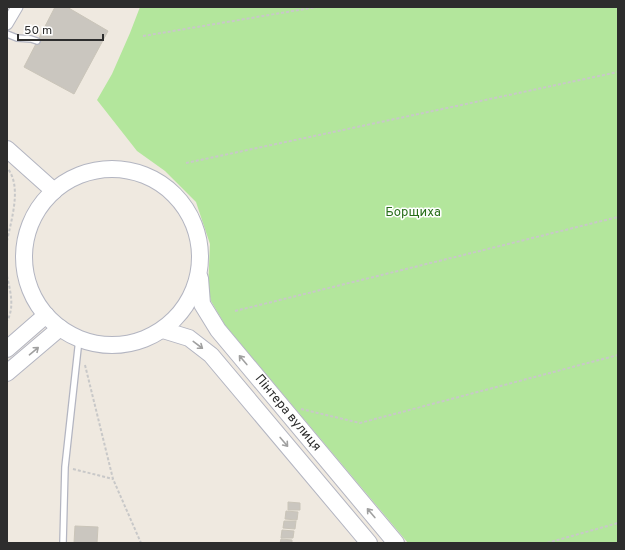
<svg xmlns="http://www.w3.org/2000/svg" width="625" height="550" viewBox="0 0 625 550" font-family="Overpass,sans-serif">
	<rect width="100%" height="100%" fill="#efe9e0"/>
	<path fill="#b3e69c" d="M140,7H618V543H408L225,325L211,301L208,288L210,244L196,202L165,171L137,151L97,100L112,74L130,33Z"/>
	<g fill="#cac6bf" stroke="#cac5b9">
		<path d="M55,7H67L108,31L74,94L24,67Z"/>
		<path d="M288,502L300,503V510H288Z"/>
		<path d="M286,511L298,512L297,520L285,519Z"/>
		<path d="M284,521H296L295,529L283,528Z"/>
		<path d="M75,526L98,527L97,543H74Z"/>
		<path d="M282,530L294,531L293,538H281Z"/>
		<path d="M281,539L292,540V543H280Z"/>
	</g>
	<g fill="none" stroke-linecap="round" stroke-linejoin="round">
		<g stroke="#b3b5c1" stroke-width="8">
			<g id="lane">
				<path d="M7,34L17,38L31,39L37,41"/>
				<path d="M63,543L65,467L79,339"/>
			</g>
		</g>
		<g stroke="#b3b5c1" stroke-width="13">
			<path id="street" d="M7,24L17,7"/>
		</g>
		<g stroke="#b3b5c1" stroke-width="18">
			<g id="secondary">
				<path d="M7,149L54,191"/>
				<circle cx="112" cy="257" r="88"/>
				<path id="s1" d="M200,278L202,304L218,330L396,543"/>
				<path d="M163,330L189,338L211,355L369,543"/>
				<path d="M7,349L46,315"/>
				<path d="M7,373L60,328"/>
			</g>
		</g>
		<g stroke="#c8c8c8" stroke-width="2" stroke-dasharray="3 2" stroke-linecap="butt">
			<path d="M143,36L317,7"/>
			<path d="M186,163L618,72"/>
			<path d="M7,241C11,221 22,187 8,169"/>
			<path d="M7,276C10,290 15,307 7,321"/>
			<path d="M235,311L618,217"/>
			<path d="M85,365L113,479L141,543"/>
			<path d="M301,409L360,423L618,355"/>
			<path d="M73,469L113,479"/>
			<path d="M547,543L618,523"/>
		</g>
		<use href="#lane" stroke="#fff" stroke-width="5.5"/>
		<use href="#street" stroke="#fff" stroke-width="11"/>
		<use href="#secondary" stroke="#fff" stroke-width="16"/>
	</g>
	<defs><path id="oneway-shaft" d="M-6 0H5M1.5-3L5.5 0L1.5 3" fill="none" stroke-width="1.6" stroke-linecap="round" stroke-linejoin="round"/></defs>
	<g stroke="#a0a0a0">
		<use href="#oneway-shaft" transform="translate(198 345) rotate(37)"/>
		<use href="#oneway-shaft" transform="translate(34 351) rotate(-40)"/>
		<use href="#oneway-shaft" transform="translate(243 360) rotate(-130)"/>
		<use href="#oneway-shaft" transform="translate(284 442) rotate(50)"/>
		<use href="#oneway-shaft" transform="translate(371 513) rotate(-130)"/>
	</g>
	<g text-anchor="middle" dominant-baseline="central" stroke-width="3" stroke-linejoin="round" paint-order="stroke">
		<g font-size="13" fill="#286e1a" stroke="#fff">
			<text x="413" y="213">Борщиха</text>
		</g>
		<g font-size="13" fill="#2d2d2d" stroke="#fff">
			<text stroke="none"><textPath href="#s1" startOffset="165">Пінтера вулиця</textPath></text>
		</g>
	</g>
	<rect width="625" height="550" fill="none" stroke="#2d2d2d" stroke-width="16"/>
	<path d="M18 34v6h85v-6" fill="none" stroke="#2d2d2d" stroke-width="2"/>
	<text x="24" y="34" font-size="12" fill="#2d2d2d" stroke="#ffffff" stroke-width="3" paint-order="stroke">50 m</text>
</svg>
